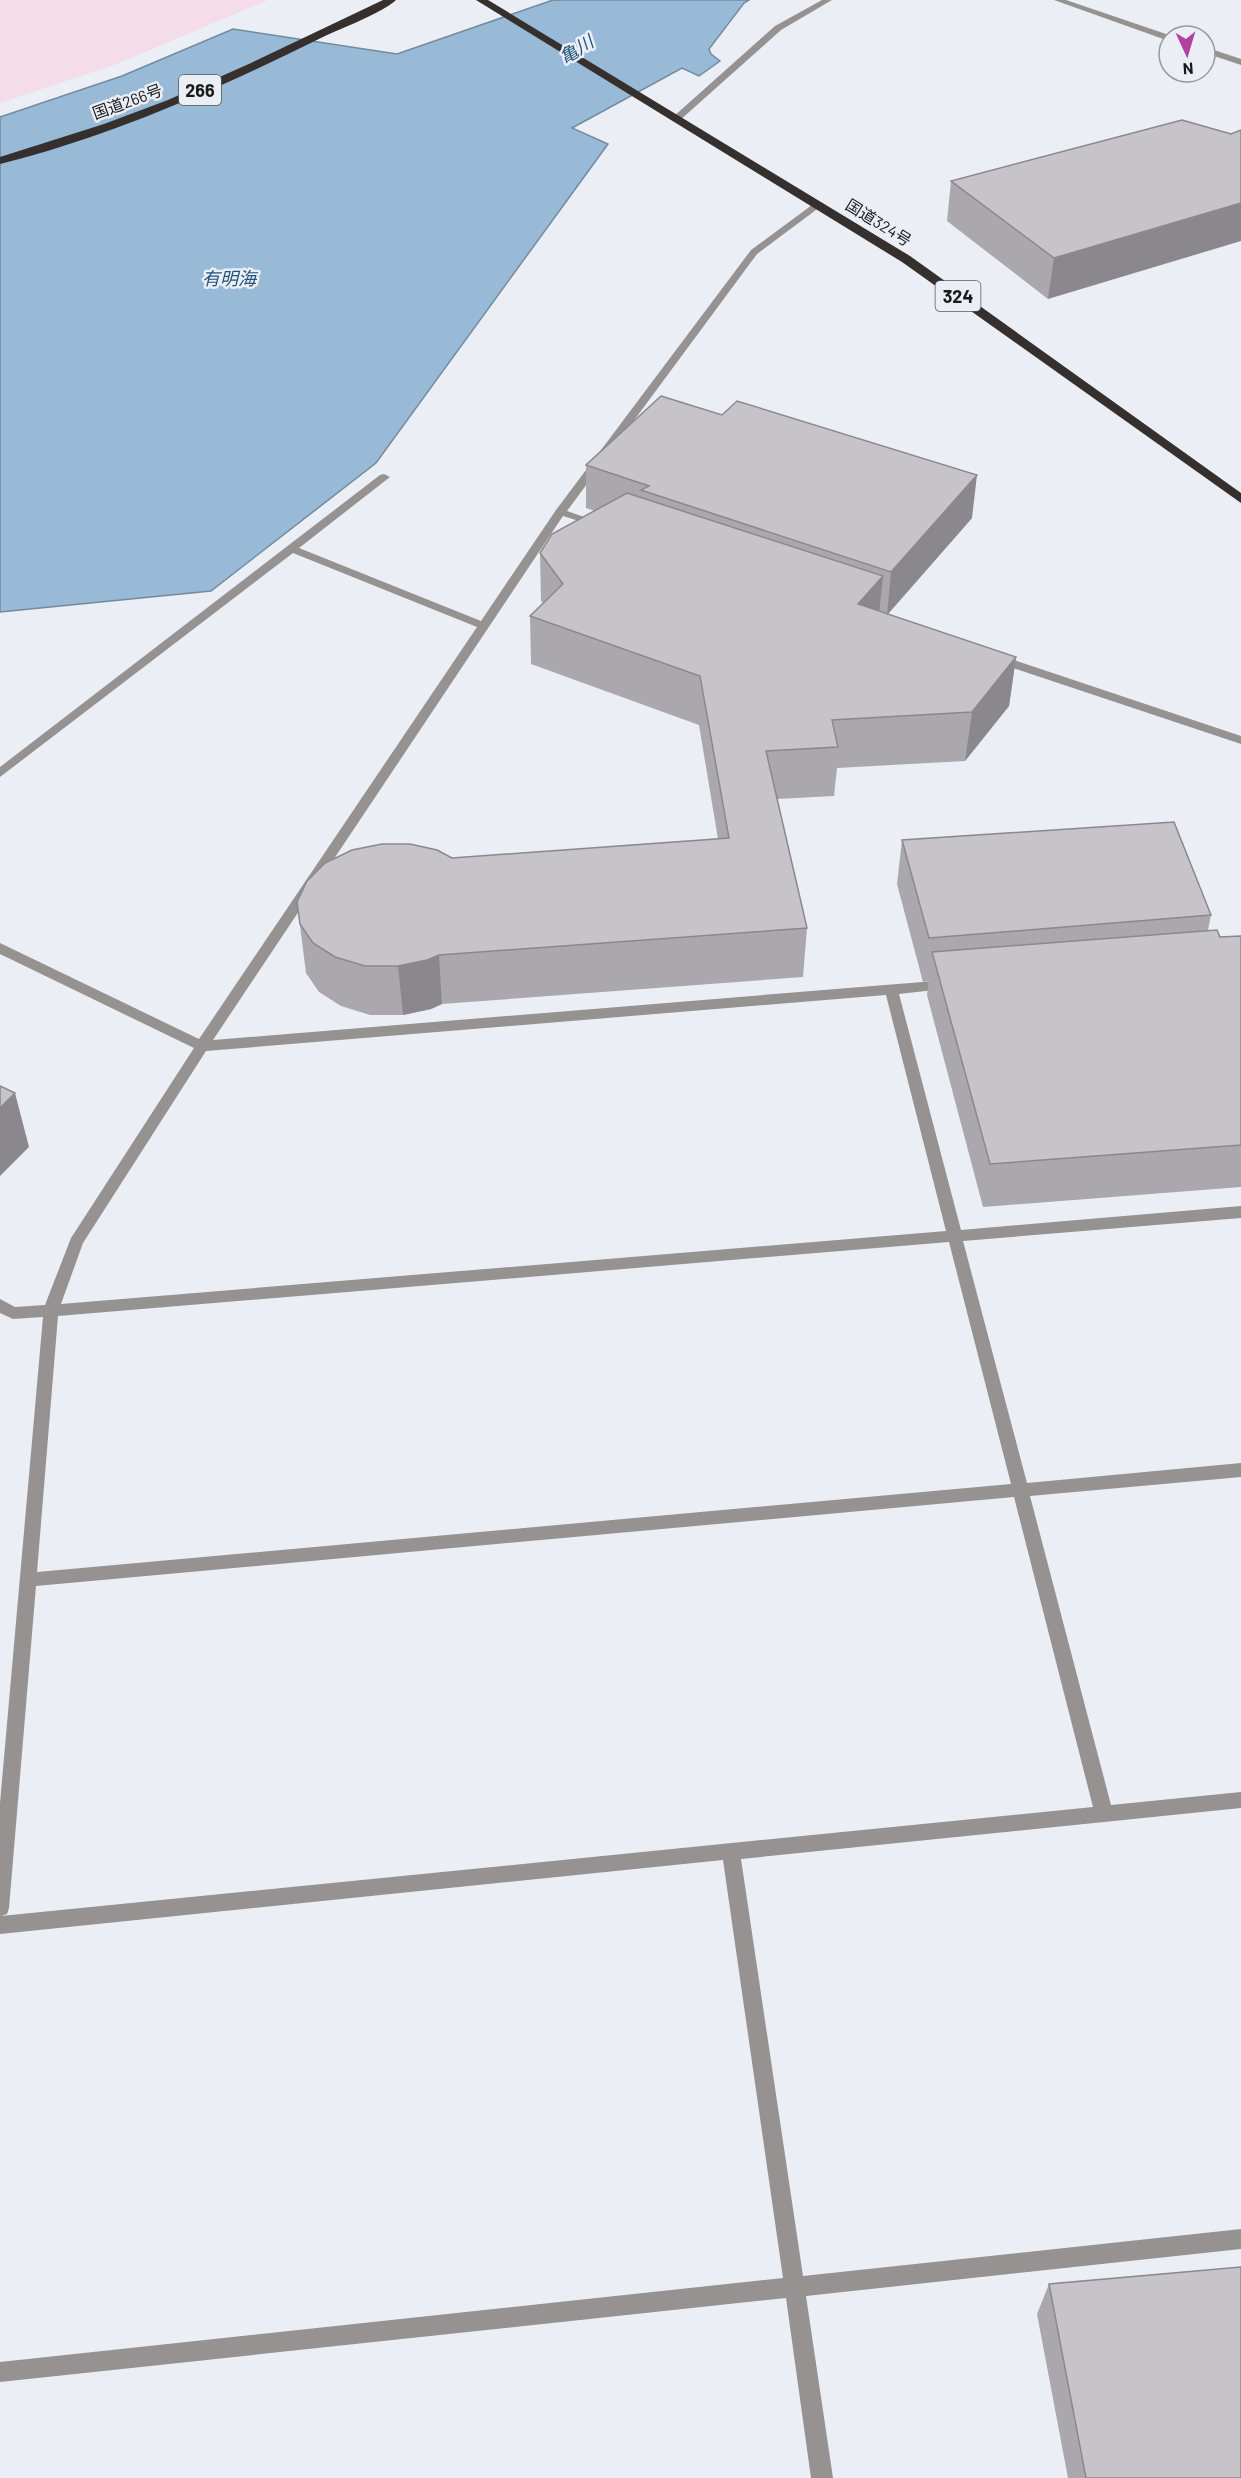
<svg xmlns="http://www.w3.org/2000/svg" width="1241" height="2478" viewBox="0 0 1241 2478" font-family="Barlow,'Noto Sans JP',sans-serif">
	<rect width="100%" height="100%" fill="#ebeef4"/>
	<path fill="#f4dde8" d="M0,0H268L117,64L0,103Z"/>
	<path fill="#98bad6" stroke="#728a9e" stroke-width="1.5" d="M553,0H749L744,3L709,49L711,54L720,61L699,76L682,68L572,128L608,144L376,463L211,591L0,612V117L122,76L233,29L397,54Z"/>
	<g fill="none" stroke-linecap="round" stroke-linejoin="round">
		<g fill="#959291" fill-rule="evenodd">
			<path d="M822,0H832L781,30L679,121H673V117L775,26Z"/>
			<path d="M1054,0H1066L1172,36H1169V41L1166,40Z"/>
			<path d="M1205,47L1241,59V65L1205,53Z"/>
			<path d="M816,202L824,204L757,254L567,511L604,524L598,527L563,516L213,1040L947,980L954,985L952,988L899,994L961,1230L1241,1206V1218L963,1241L1027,1483L1241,1463V1477L1030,1496L1111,1805L1241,1792V1808L741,1859L803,2276L1241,2229V2249L806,2296L833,2478H811L786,2298L0,2382V2362L783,2278L723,1860L0,1934V1803L43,1317L13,1319L0,1313V1299L15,1307L45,1305L71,1238L194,1048L0,954V943L199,1039L477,627L293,553L0,777V767L380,475L384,474L390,477L299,548L481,621L556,510L751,250ZM886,995L946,1231L61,1304L83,1243L206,1051ZM949,1242L1011,1484L37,1572L58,1316ZM1014,1497L1093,1807L1,1916L7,1914L9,1908L36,1586Z"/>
			<path d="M996,654L1241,736V744L992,661V655Z"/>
		</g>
		<g fill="#352f2e" fill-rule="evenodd">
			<path d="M383,0H396C382,13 342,28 323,37C220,88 112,136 0,164V157L104,124L168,100L251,63Z"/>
			<path d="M476,0H488L910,256L1241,493V503L902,262Z"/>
		</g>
	</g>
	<g fill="#aaa8ad">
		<path d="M1182,120L1048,299L947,221L951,181Z"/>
		<path d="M586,465L972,518L888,614L1016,657L1009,706L965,761L837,768L834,796L777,799L807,928L803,977L442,1004L431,1009L403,1015H370L341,1006L319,992L306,973L297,902L452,858L718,839L699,725L531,664L530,616L543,603L541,601L540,553L595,511L586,508Z"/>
		<path d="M902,840L1211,915L1208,930L1220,937L1241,936V1187L983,1207L927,995L929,981L923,982L897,884Z"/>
		<path d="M1049,2284L1241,2478H1068L1037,2314Z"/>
	</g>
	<g fill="#8b888d">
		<path d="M1241,203V241L1048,299L1054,258Z"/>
		<path d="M977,475L972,518L887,615L891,572Z"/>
		<path d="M883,576L878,625L858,604Z"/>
		<path d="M1016,657L1009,706L965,761L972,712Z"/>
		<path d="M439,955L442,1004L431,1009L403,1015L398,966Z"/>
		<path d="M15,1093L29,1147L0,1176V1108Z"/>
	</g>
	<g fill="#c6c3c9" stroke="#8b888d" stroke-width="1.5">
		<path d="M1182,120L1231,134L1241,130V203L1054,258L951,181Z"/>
		<path d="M661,396L722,415L737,401L977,475L891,572L641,490L649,486L586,465Z"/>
		<path d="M627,493L883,576L858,604L1016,657L972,712L832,720L838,747L766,751L807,928L439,955L427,960L398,966H365L335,957L313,943L300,924L297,902L307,881L325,863L352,850L382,844H410L437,850L452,858L729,838L700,676L530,616L563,584L540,553L552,534Z"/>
		<path d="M1174,822L1211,915L929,938L902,840Z"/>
		<path d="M1217,930L1220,937L1241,936V1145L990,1164L932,952Z"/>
		<path d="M0,1086L15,1093L0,1108Z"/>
		<path d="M1241,2267V2478H1086L1049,2284Z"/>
	</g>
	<g text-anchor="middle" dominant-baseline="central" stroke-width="5" stroke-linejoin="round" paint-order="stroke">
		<g font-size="16" fill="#191a1c" stroke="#ebeef4">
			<text transform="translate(127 101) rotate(-20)">国道266号</text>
			<text transform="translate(879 222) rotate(32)">国道324号</text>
		</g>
		<g font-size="18" font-style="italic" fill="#21557c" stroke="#ebeef4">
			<text transform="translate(576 49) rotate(-32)">亀川</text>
			<text x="229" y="278">有明海</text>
		</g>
		<g fill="#ebeef4" stroke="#585a5d" stroke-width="1.5">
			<rect x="179" y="75" width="42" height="30" rx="4.5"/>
			<rect x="935.5" y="281" width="45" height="30" rx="4.5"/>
		</g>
		<g font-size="18" font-weight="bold" fill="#191a1c">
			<text x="200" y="90">266</text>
			<text x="958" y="296">324</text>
		</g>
	</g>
	<g transform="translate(1187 54) rotate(176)"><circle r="28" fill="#ebeef4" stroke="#97999e" stroke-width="1.5"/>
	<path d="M0-4.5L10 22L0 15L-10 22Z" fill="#b043a2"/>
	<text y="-9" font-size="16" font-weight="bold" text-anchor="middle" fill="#191a1c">N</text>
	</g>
</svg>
